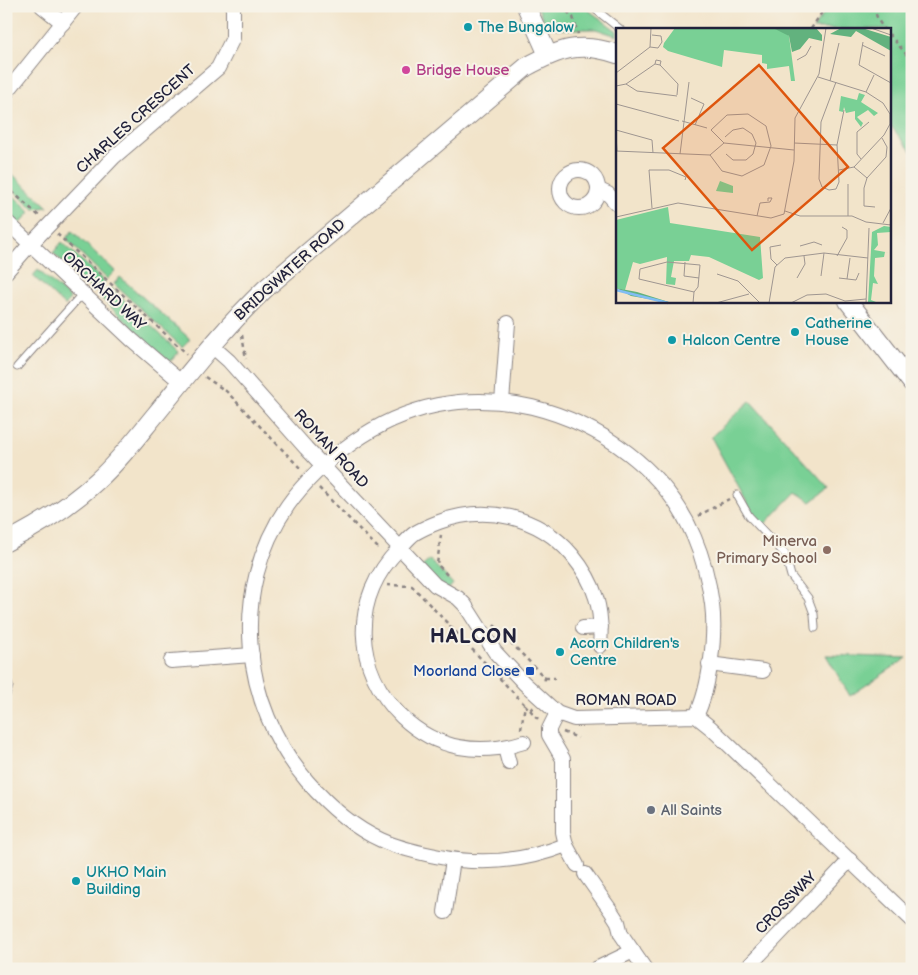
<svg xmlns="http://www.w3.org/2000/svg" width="918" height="975" viewBox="0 0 918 975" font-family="'Balsamiq Sans',sans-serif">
	<rect width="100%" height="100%" fill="#f7f3e8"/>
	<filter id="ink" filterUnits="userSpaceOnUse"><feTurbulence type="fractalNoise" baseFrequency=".02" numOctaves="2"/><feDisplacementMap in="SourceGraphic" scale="10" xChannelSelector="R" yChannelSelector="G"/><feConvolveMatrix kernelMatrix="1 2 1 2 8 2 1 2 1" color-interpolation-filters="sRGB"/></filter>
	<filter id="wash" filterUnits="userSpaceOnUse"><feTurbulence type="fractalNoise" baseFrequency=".0096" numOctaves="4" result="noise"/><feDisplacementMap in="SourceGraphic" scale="20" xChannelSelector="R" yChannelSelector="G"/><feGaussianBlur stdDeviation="1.12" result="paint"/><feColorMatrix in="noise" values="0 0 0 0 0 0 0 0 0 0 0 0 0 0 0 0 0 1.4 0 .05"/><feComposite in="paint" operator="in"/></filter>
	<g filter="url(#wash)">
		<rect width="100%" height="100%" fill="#f2e4ca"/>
		<g fill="#79d095" stroke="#4e7968">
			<path d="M537,6H583L617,31V36L596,29H557L544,21Z"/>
			<path d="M829,6H912V152L889,124V29H813Z"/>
			<path d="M6,168L10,172L48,207L34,209L6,183Z"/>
			<path d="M6,189L29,210V214L18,225L6,214Z"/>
			<path d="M72,231L115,271L107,279L66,239Z"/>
			<path d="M62,242L105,282L95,292L53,253Z"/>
			<path d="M38,270L70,298L65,306L33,276Z"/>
			<path d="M120,277L189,338V340L182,347L114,284Z"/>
			<path d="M111,288L179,352L171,361L167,360L101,298Z"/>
			<path d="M750,401L829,488L811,502L796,492L761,528L711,437Z"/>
			<path d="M430,560L453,584L446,592L419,569Z"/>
			<path d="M826,655L907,658L850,696Z"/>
		</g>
	</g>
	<g filter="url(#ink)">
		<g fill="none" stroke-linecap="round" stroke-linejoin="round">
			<g stroke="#8a8382" stroke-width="9">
				<g id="service">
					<path d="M591,6L620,29"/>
					<path d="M17,367L83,293"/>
					<path d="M737,495L749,516L785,554L791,576L808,598L814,614L815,628"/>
					<path d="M6,678L9,686L6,695"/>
				</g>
			</g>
			<g stroke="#8a8382" stroke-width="16">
				<g id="minor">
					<path d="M42,6L63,23"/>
					<path d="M6,93L76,6"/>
					<circle cx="579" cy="189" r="19"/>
					<path d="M599,190L608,194L617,204"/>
					<path d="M6,221L132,340L182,383"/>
					<path d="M6,272L27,248L114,157L218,68L233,38V6"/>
					<path d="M212,346L229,361L306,448L435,585L458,598L465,605L495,652L524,683L557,713L574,719L696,716L711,728L912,920"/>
					<path d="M502,402L508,323"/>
					<path d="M583,628L601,627"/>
					<path d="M171,661L252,655"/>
					<path d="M709,664L763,671"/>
					<path d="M557,713L549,729V735L563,759V832L566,845L577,865"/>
					<path d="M524,742C480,756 437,750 402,717C353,669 350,599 399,549C404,544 409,537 415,533C422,529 431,525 439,522C486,504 539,516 572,555C596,584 603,610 600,646"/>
					<path d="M505,748L509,763"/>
					<path d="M566,845C523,862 480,866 435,856C417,852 398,848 381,840C352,827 327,804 307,781C241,704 229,590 288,505C305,481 328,460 352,443C405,405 467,392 532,407C601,424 666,470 694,537C703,558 709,582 712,604C716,635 710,688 696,716"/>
					<path d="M585,874L611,911L618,922L621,934L645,969"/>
					<path d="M445,912L453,860"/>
					<path d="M596,969L633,951"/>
					<path d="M746,969L850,860"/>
				</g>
			</g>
			<g stroke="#8a8382" stroke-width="20">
				<g id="tertiary">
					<path d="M526,6L548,55"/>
					<path d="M848,301L912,383"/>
					<path d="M6,542C40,525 70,506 98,480C119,461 137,437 156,414C191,371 225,327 266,288L526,67C559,49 580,41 617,54"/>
				</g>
			</g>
			<g stroke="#8a8382" stroke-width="2.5" stroke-dasharray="4 4" stroke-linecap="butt">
				<path d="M561,6L573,17L578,34"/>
				<path d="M876,6C874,15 879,22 884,29"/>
				<path d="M811,29L826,6"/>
				<path d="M889,34L912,61"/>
				<path d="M6,186L39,216"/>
				<path d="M57,234L187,354"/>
				<path d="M242,335L246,359"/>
				<path d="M205,377L226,391L302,470"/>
				<path d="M304,424L328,446"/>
				<path d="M319,488L380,550"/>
				<path d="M698,516L729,499"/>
				<path d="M441,535L437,564L449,577"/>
				<path d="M387,585L412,586L525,705"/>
				<path d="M494,625L545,678L544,684"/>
				<path d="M545,678H555"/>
				<path d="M530,710L539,720"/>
				<path d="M521,729L525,705L530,710L533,707"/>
				<path d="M563,732L578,738"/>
			</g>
			<use href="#service" stroke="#fff" stroke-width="7"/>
			<use href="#minor" stroke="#fff" stroke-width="14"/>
			<use href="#tertiary" stroke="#fff" stroke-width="18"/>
		</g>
	</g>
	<g fill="#0f9aa8" stroke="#f7f3e8" stroke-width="2">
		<circle cx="468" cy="27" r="5"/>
		<circle cx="795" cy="332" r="5"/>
		<circle cx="672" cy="340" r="5"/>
		<circle cx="560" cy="652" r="5"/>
		<circle cx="76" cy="881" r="5"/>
	</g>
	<circle fill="#d1479c" stroke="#f7f3e8" stroke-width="2" cx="406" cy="70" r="5"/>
	<circle fill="#8d6e63" stroke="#f7f3e8" stroke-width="2" cx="827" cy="550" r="5"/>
	<rect fill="#1a4fb4" stroke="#f7f3e8" stroke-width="2" x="525" y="666" width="10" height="10" rx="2.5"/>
	<circle fill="#6b7280" stroke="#f7f3e8" stroke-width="2" cx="651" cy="810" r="5"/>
	<g text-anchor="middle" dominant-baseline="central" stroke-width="4" stroke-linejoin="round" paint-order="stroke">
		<g font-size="15" fill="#0d838f" stroke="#f7f3e8" text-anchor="start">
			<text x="478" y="27">The Bungalow</text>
			<text x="805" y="323">Catherine<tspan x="805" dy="17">House</tspan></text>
			<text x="682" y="340">Halcon Centre</text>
			<text x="570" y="643">Acorn Children's<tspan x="570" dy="17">Centre</tspan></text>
			<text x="86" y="872">UKHO Main<tspan x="86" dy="17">Building</tspan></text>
		</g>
		<g font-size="15" fill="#b23c85" stroke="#f7f3e8" text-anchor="start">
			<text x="416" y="70">Bridge House</text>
		</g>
		<g font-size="15" fill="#22223b" stroke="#f7f3e8">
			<text transform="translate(136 119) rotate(-42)">CHARLES CRESCENT</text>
			<text transform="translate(290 270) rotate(-42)">BRIDGWATER ROAD</text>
			<text transform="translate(104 291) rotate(43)">ORCHARD WAY</text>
			<text transform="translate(331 449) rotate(47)">ROMAN ROAD</text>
			<text x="626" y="700">ROMAN ROAD</text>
			<text transform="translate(786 903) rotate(-46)">CROSSWAY</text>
		</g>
		<g font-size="15" fill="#785e54" stroke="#f7f3e8" text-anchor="end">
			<text x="817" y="541">Minerva<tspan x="817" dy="17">Primary School</tspan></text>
		</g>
		<g font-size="15" fill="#164399" stroke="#f7f3e8" text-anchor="end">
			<text x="520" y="671">Moorland Close</text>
		</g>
		<g font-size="15" fill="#5b616d" stroke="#f7f3e8" text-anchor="start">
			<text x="661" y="810">All Saints</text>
		</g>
		<g font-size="20" font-weight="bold" letter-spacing="1" fill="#22223b" stroke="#f7f3e8">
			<text x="474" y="637">HALCON</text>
		</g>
	</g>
	<g transform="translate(616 28)">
		<rect width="275" height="275" fill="#f2e4ca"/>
		<path d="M59,0H156L167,3L173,8L179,53H175L173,38L151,41V36L146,35V27L108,22L106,39L52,23L47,19L48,15ZM243,65L249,67L245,74L262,85L258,88L252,82L241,89L247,95L245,99L239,91V83L230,85L228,79L227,84L223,83L225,68L241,72ZM104,153L117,158V165L100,163ZM52,179L54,195L144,209L147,250L143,252L93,229L75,227L73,233H58L55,249L60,250L59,257L50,256L51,229L24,236L17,234L9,262L0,260V192ZM268,198L275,199V204L261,205L262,217L258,222L275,225L269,224L268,229L259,230L258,248L262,256L257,255L255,272L260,274L252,275L256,204Z" fill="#79d095"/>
		<path d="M157,0H200L206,7V13L193,10L184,21L176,24L173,8ZM225,0H246L275,9V23L240,3L235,9L214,6ZM0,260L21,264L56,275L15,268Z" fill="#62b27e"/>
		<path fill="none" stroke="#81bdf4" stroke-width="2.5" d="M0,262L52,275"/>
		<path fill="none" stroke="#9f9691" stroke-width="1" d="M255,0L275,7M247,14L243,37L275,55M246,17L269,28M34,19L42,20L46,14L45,8L36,7M181,32L190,27L195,18M44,37L62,56L61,67M0,45L34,19L35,0M202,49L250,64L267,75L274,86V96L268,107L238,139L223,142M214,53L223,15M220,54L205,94L203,151L206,159L213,162L220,161L223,154L221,117L228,82M10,56L21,63L61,68M0,58L10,56L39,36L44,37L45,33L40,32L39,36M250,64L258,47M75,70L88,76L79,97M0,76L63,93M66,93L91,100M0,102L36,112L37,125M95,102L108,115M0,107L1,123M109,109L117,102L127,100L136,106L140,115L137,126L130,132H117L110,126M178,115L221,117M0,123L94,127L108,115L178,122M64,126L73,54M94,127L106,143L126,148L148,137L155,118L150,98L132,86L111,87L95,102M245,131L241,126V104L253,94M238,139L251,150M259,179L248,178V160L251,150L270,129L271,119L266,110M36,180L33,142H53L70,149L69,152M169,183L184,188H236L250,194L275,197M141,188L144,175L154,174L156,170H152V173M232,188V156M0,189L62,175L155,190L168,186L178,133L179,90L203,46L210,0M267,195L275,180M184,218L198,214L206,217M221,228L231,210V202L226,199M69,234L68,248L83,250M161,237L155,231L154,219L165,217M101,246L122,253L144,275M205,248L208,225M181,250L189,236L188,228M223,250L240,252L243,245M231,251L234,230M77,275L78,264L23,251L24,241L51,234L84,237L82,259L78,264M100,275L133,266M153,275L159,239L169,230L208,225L252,230M175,275L191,267L210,266L229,273L250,271M250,275L253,200"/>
		<path fill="#de560e" fill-opacity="0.15" stroke="#de560e" stroke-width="2.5" d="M143,37L232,139L136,222L47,120Z"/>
		<rect width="275" height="275" fill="none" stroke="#22223b" stroke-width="2.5"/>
	</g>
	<rect width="918" height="975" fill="none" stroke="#f7f3e8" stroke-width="25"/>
</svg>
